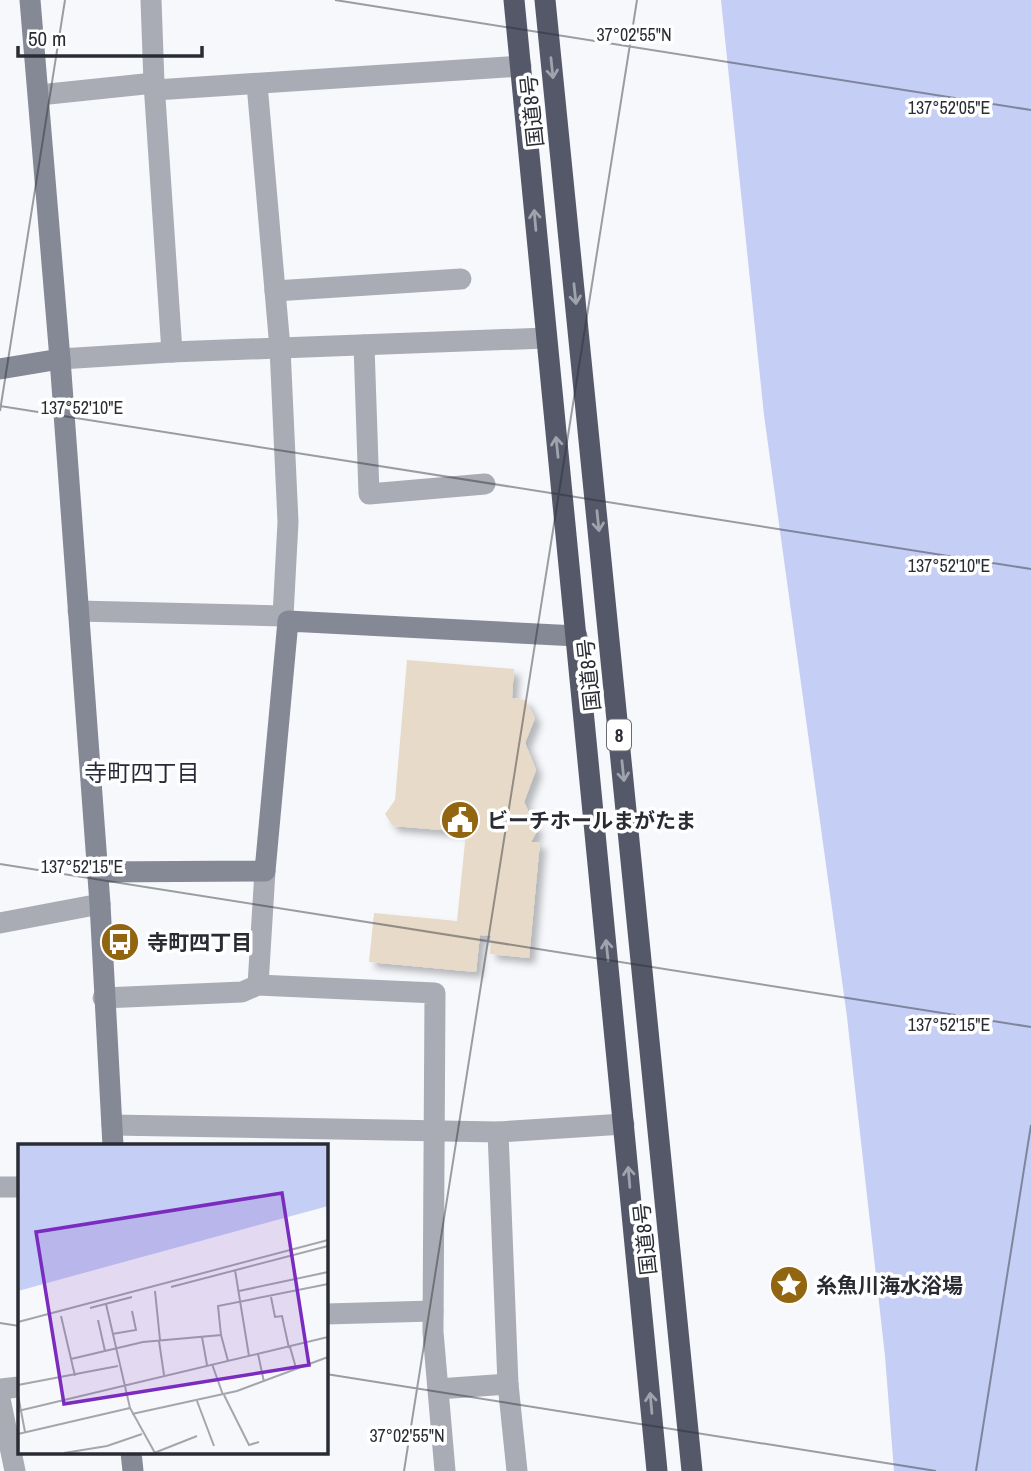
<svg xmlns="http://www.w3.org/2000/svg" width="1031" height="1471" viewBox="0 0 1031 1471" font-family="'Archivo Narrow','Noto Sans JP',sans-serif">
	<defs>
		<filter id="shadow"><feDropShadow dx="6" dy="6" stdDeviation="3.5" flood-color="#0004"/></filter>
	</defs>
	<rect width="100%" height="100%" fill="#f6f8fc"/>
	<path fill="#c5cef5" d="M721,0H1031V1471H894L885,1356L847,1017L764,415Z"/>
	<path fill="#e7dac8" filter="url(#shadow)" d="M407,660L514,669L512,698L525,700L535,718L525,743L536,770L524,802L537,831L531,842H540L529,958L490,954L491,936L480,935L476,972L369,962L374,913L457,921L466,832L393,826L385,814L395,800Z"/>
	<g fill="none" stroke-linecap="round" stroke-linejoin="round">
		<g stroke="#aaacb5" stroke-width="21">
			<path d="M151,0L154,83L172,352"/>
			<path d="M257,84L280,348L288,522L283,616L288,621"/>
			<path d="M155,90L521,66"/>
			<path d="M39,95L154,83"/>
			<path d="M275,291L461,279"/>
			<path d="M364,345L369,494L485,484"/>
			<path d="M60,359L172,352L546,338"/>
			<path d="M78,611L283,616"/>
			<path d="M265,871L258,985L435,993L433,1332L445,1471"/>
			<path d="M0,923L100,904"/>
			<path d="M103,998L242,992L258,985"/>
			<path d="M112,1125L498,1132L624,1124"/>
			<path d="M498,1132L508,1384L517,1471"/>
			<path d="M0,1187H19"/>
			<path d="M326,1314L433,1311"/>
			<path d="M0,1389L19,1387"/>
			<path d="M438,1389L508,1384"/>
			<path d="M0,1399L15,1471"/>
		</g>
		<g stroke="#858895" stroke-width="21">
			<path d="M30,0L60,359L100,904L113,1146"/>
			<path d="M0,369L60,359"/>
			<path d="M97,872L265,871L288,621L577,636"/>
			<path d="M131,1452L133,1471"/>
		</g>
		<g stroke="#545869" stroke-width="21">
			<path d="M514,0L657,1471"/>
			<path d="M545,0L692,1471"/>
		</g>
	</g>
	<defs><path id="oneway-shaft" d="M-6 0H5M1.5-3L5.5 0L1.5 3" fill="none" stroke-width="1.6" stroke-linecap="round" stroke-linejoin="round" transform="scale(1.75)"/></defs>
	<g stroke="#a1a3ac">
		<use href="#oneway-shaft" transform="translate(552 68) rotate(84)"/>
		<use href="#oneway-shaft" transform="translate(535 220) rotate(-95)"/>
		<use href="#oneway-shaft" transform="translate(575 294) rotate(84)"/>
		<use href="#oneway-shaft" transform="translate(557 447) rotate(-96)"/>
		<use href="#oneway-shaft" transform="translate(598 521) rotate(84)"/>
		<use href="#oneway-shaft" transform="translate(623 771) rotate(84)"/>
		<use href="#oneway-shaft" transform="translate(607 950) rotate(-96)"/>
		<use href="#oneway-shaft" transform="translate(629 1177) rotate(-95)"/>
		<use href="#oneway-shaft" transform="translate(651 1403) rotate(-95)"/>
	</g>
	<path fill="none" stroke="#2a2c34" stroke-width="2" stroke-opacity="0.45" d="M335,0L1031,110M0,406L1031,569M0,411L65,0M0,864L1031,1027M0,1323L19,1326M326,1374L936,1471M404,1471L637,0M976,1471L1031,1125"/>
	<defs>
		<g id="civic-disc" transform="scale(2.0125)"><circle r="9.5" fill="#926510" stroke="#fff"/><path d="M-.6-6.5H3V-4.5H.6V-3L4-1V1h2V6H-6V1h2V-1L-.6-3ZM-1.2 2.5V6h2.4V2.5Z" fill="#fff"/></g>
		<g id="bus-disc" transform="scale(2.0125)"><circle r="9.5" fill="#926510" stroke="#fff"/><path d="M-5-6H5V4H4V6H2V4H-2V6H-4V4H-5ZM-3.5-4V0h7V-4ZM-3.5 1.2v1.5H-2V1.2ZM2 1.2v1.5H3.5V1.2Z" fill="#fff"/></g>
		<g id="sight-disc" transform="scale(2.0125)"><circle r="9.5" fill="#926510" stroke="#fff"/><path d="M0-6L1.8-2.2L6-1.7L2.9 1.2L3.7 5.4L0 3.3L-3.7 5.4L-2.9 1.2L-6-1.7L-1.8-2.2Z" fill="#fff"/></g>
	</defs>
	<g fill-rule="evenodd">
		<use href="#civic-disc" x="460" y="820"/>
		<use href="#bus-disc" x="120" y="942"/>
		<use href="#sight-disc" x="789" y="1285"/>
	</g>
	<g text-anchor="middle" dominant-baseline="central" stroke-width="7" stroke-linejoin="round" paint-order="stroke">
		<rect fill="#fff" stroke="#6a6b71" stroke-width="2" x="607" y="719.5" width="24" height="31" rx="5"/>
		<g font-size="19" font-weight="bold" fill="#2a2c34">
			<text x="619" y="735">8</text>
		</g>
		<g font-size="21" fill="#2a2c34" stroke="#fff">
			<text transform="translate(532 111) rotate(-96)">国道8号</text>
			<text transform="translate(589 675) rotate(-96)">国道8号</text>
			<text transform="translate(645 1239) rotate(-96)">国道8号</text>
		</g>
		<g font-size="21" font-weight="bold" fill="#2a2c34" stroke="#fff" text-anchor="start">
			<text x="487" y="820">ビーチホールまがたま</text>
			<text x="147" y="942">寺町四丁目</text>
			<text x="816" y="1285">糸魚川海水浴場</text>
		</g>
		<g font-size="23" fill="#262a39" stroke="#fff">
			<text x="142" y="772">寺町四丁目</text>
		</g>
	</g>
	<g transform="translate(18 1144)">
		<rect width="310" height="310" fill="#f6f8fc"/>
		<path d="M0,0H310V62L0,147Z" fill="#c5cef5"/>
		<path fill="none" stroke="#a4a6ac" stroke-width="2" d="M217,126L231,212M153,143L310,102M137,147L142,196M221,147L310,128M253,153L257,173L264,172L271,204M88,160L112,264L137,309M72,164L114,153M43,172L57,232M80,176L87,207M0,178L310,96M94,190L118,186L114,167M203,191L210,217M184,193L189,221M141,197L146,231M272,203L278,224M240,210L246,238M53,215L125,198L203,191L200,162L310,140M194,220L205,251M0,241L100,222M0,251L7,288M206,251L231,301L241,298M179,257L196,302M0,267L310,193M114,270L219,247L310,213M0,290L112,264M46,309L89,302L124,290M136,309L179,292"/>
		<path fill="#7b2cbf" fill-opacity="0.15" stroke="#7b2cbf" stroke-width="3.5" d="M264,49L291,221L46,260L18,88Z"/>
		<rect width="310" height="310" fill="none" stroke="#2a2c34" stroke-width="3.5"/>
	</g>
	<g font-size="18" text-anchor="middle" fill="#2a2c34" stroke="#fff" stroke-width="7" stroke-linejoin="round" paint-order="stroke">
		<text x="634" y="41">37°02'55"N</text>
		<text x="949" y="114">137°52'05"E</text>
		<text x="82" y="414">137°52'10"E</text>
		<text x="949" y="572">137°52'10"E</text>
		<text x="82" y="873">137°52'15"E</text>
		<text x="949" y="1031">137°52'15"E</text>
		<text x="407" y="1442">37°02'55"N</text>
	</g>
	<path d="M18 46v10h184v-10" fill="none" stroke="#2a2c34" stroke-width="3.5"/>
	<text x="28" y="46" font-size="21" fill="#2a2c34" stroke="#ffffff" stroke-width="5" paint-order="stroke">50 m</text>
</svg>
